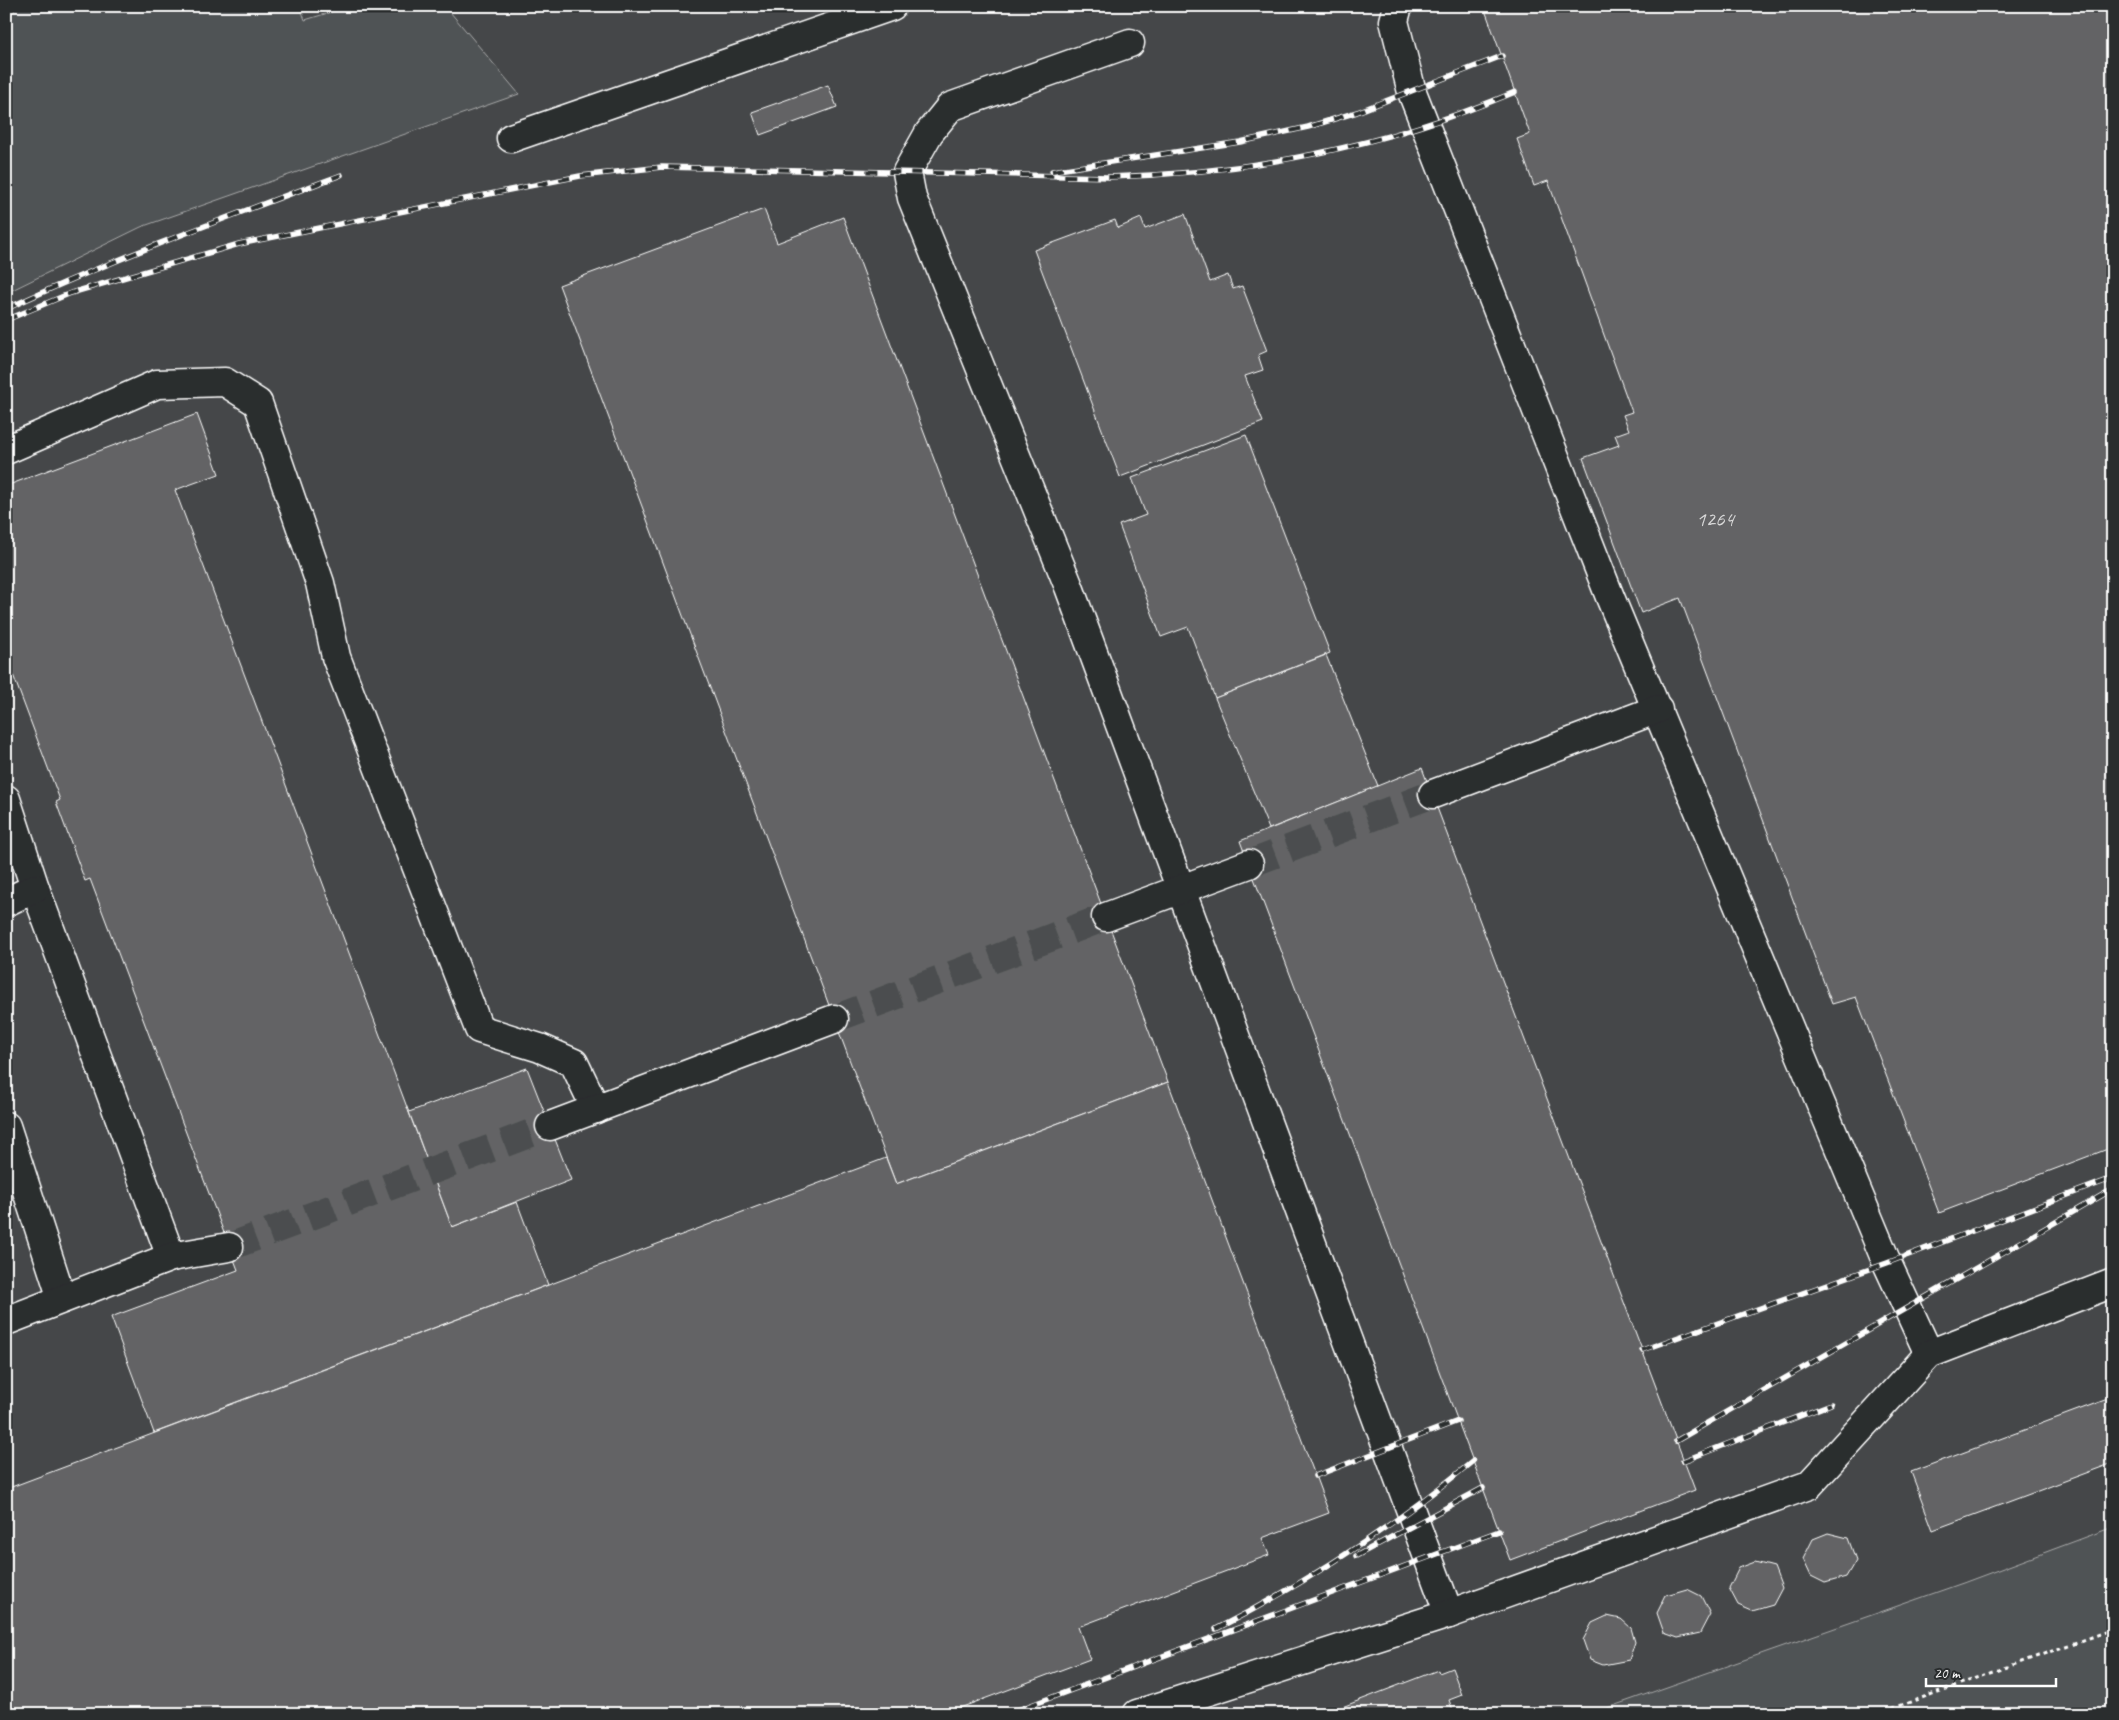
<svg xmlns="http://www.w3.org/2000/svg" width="2119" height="1720" viewBox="0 0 2119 1720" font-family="Caveat,sans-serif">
	<rect width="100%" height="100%" fill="#373a3b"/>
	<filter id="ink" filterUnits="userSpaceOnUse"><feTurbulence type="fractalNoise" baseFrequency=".02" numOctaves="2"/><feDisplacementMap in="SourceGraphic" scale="10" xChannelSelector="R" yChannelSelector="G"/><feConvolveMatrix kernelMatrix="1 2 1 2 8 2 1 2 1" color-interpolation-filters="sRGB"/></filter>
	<g filter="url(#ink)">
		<rect fill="#444748" x="6" y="6" width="2107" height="1708"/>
		<g fill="#505354" stroke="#a8a9aa">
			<path d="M17,6H300L305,20L351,6H445L519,94L141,227L6,293V22Z"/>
			<path d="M2113,1527V1714H1590L1963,1583Z"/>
		</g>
		<g fill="#636465" stroke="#fff">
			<path d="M1491,6H2113V1147L1939,1213L1856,997L1832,1004L1680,598L1641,613L1583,458L1619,445L1615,435L1629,430L1623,415L1632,412L1548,181L1534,186L1517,139L1530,134L1485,10Z"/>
			<path d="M828,85L837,107L760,135L752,112Z"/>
			<path d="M764,209L777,243L843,217L1168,1082L896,1184L559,285Z"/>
			<path d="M1185,214L1210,282L1228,275L1233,289L1242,286L1267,351L1258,355L1263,370L1245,376L1263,422L1120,477L1034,250L1115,220L1118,228L1141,218L1145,229Z"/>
			<path d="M197,414L219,474L175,490L452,1227L517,1202L548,1285L154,1433L111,1317L238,1270L90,879L85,881L56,802L60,800L6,656V486Z"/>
			<path d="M1246,435L1330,653L1215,698L1188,627L1161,637L1119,525L1146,515L1132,478Z"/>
			<path d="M1326,655L1378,786L1269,829L1215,698Z"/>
			<path d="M1422,768L1695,1490L1510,1560L1240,841Z"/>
			<path d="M527,1068L571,1180L452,1227L409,1112Z"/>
			<path d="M1168,1082L1329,1513L1262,1538L1269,1555L1078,1627L1090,1659L944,1714H6V1489L886,1158L896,1184Z"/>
			<path d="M2113,1397V1463L1933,1530L1911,1472Z"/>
			<path d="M1828,1533L1848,1538L1856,1560L1846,1577L1825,1583L1811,1576L1803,1559L1813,1539Z"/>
			<path d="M1755,1562L1774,1567L1782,1588L1773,1605L1752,1611L1738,1605L1729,1588L1739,1568Z"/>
			<path d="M1687,1589L1701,1596L1710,1614L1700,1633L1678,1638L1664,1633L1657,1613L1666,1595Z"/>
			<path d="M1607,1616L1621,1619L1631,1628L1635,1642L1629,1660L1603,1665L1590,1660L1583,1640L1592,1623Z"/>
			<path d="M1452,1668L1462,1695L1449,1700L1454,1714H1324L1438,1670L1439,1673Z"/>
		</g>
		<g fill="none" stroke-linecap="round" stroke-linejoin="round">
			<g stroke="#4b4e4f" stroke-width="28" stroke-dasharray="28 14" stroke-linecap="butt">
				<path d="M1249,864L1433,794"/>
				<path d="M834,1019L1106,917"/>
				<path d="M229,1247L550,1126"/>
			</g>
			<g stroke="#fff" stroke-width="31">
				<g id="minor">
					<path d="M1398,6L1394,21L1412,92L1610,597L1887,1263L1929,1354"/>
					<path d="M1130,43L950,107L929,133L907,172L912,198L1069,587L1449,1614"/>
					<path d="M511,138L892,6"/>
					<path d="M6,450L157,384L225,382L258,403L320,583L336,657L479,1029L540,1048L574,1063L596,1109"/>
					<path d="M1433,794L1658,709"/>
					<path d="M6,799L35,888L171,1257"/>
					<path d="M6,902L35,888"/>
					<path d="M1106,917L1249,864"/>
					<path d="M6,1126L62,1299"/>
					<path d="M550,1126L834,1019"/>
					<path d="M6,1321L171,1257L229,1247"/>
					<path d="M1137,1714L1449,1614L1809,1485L1929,1354L2113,1283"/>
				</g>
			</g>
			<path stroke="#fff" stroke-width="3" stroke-dasharray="4 4" stroke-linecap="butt" d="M1877,1714L2113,1629"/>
			<use href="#minor" stroke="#2a2d2e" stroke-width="28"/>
			<g stroke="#fff" stroke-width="5.5">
				<g id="rail">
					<path d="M1052,171L1240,142L1308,127L1357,112L1502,56"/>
					<path d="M6,309C115,258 228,217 341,175"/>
					<path d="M6,320L71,293L239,244L580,176L662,167L1109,177C1251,173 1383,147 1515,92"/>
					<path d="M1642,1350L1887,1263L2113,1178"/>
					<path d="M1676,1441L2113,1189"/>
					<path d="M1683,1461L1831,1404"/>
					<path d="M1315,1476L1458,1421"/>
					<path d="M1356,1556L1483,1488"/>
					<path d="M1216,1629C1308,1582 1393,1527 1473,1461"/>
					<path d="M1007,1714L1499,1531"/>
				</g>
			</g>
			<use href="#rail" stroke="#2a2d2e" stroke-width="4" stroke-dasharray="11" stroke-linecap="butt"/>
		</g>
	</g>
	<g text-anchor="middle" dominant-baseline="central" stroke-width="4.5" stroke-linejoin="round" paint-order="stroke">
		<g font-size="21" fill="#d8d8d8">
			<text x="1715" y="519">1264</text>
		</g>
	</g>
	<rect width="2119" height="1720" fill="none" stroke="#2a2d2e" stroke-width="25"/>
	<rect x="12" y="12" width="2094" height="1695" fill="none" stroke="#fff" stroke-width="2" filter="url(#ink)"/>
	<path d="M1926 1678v8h130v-8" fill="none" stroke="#ffffff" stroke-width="2.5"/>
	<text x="1934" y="1678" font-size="15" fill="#ffffff" stroke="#2a2d2e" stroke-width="4" paint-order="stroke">20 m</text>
</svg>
